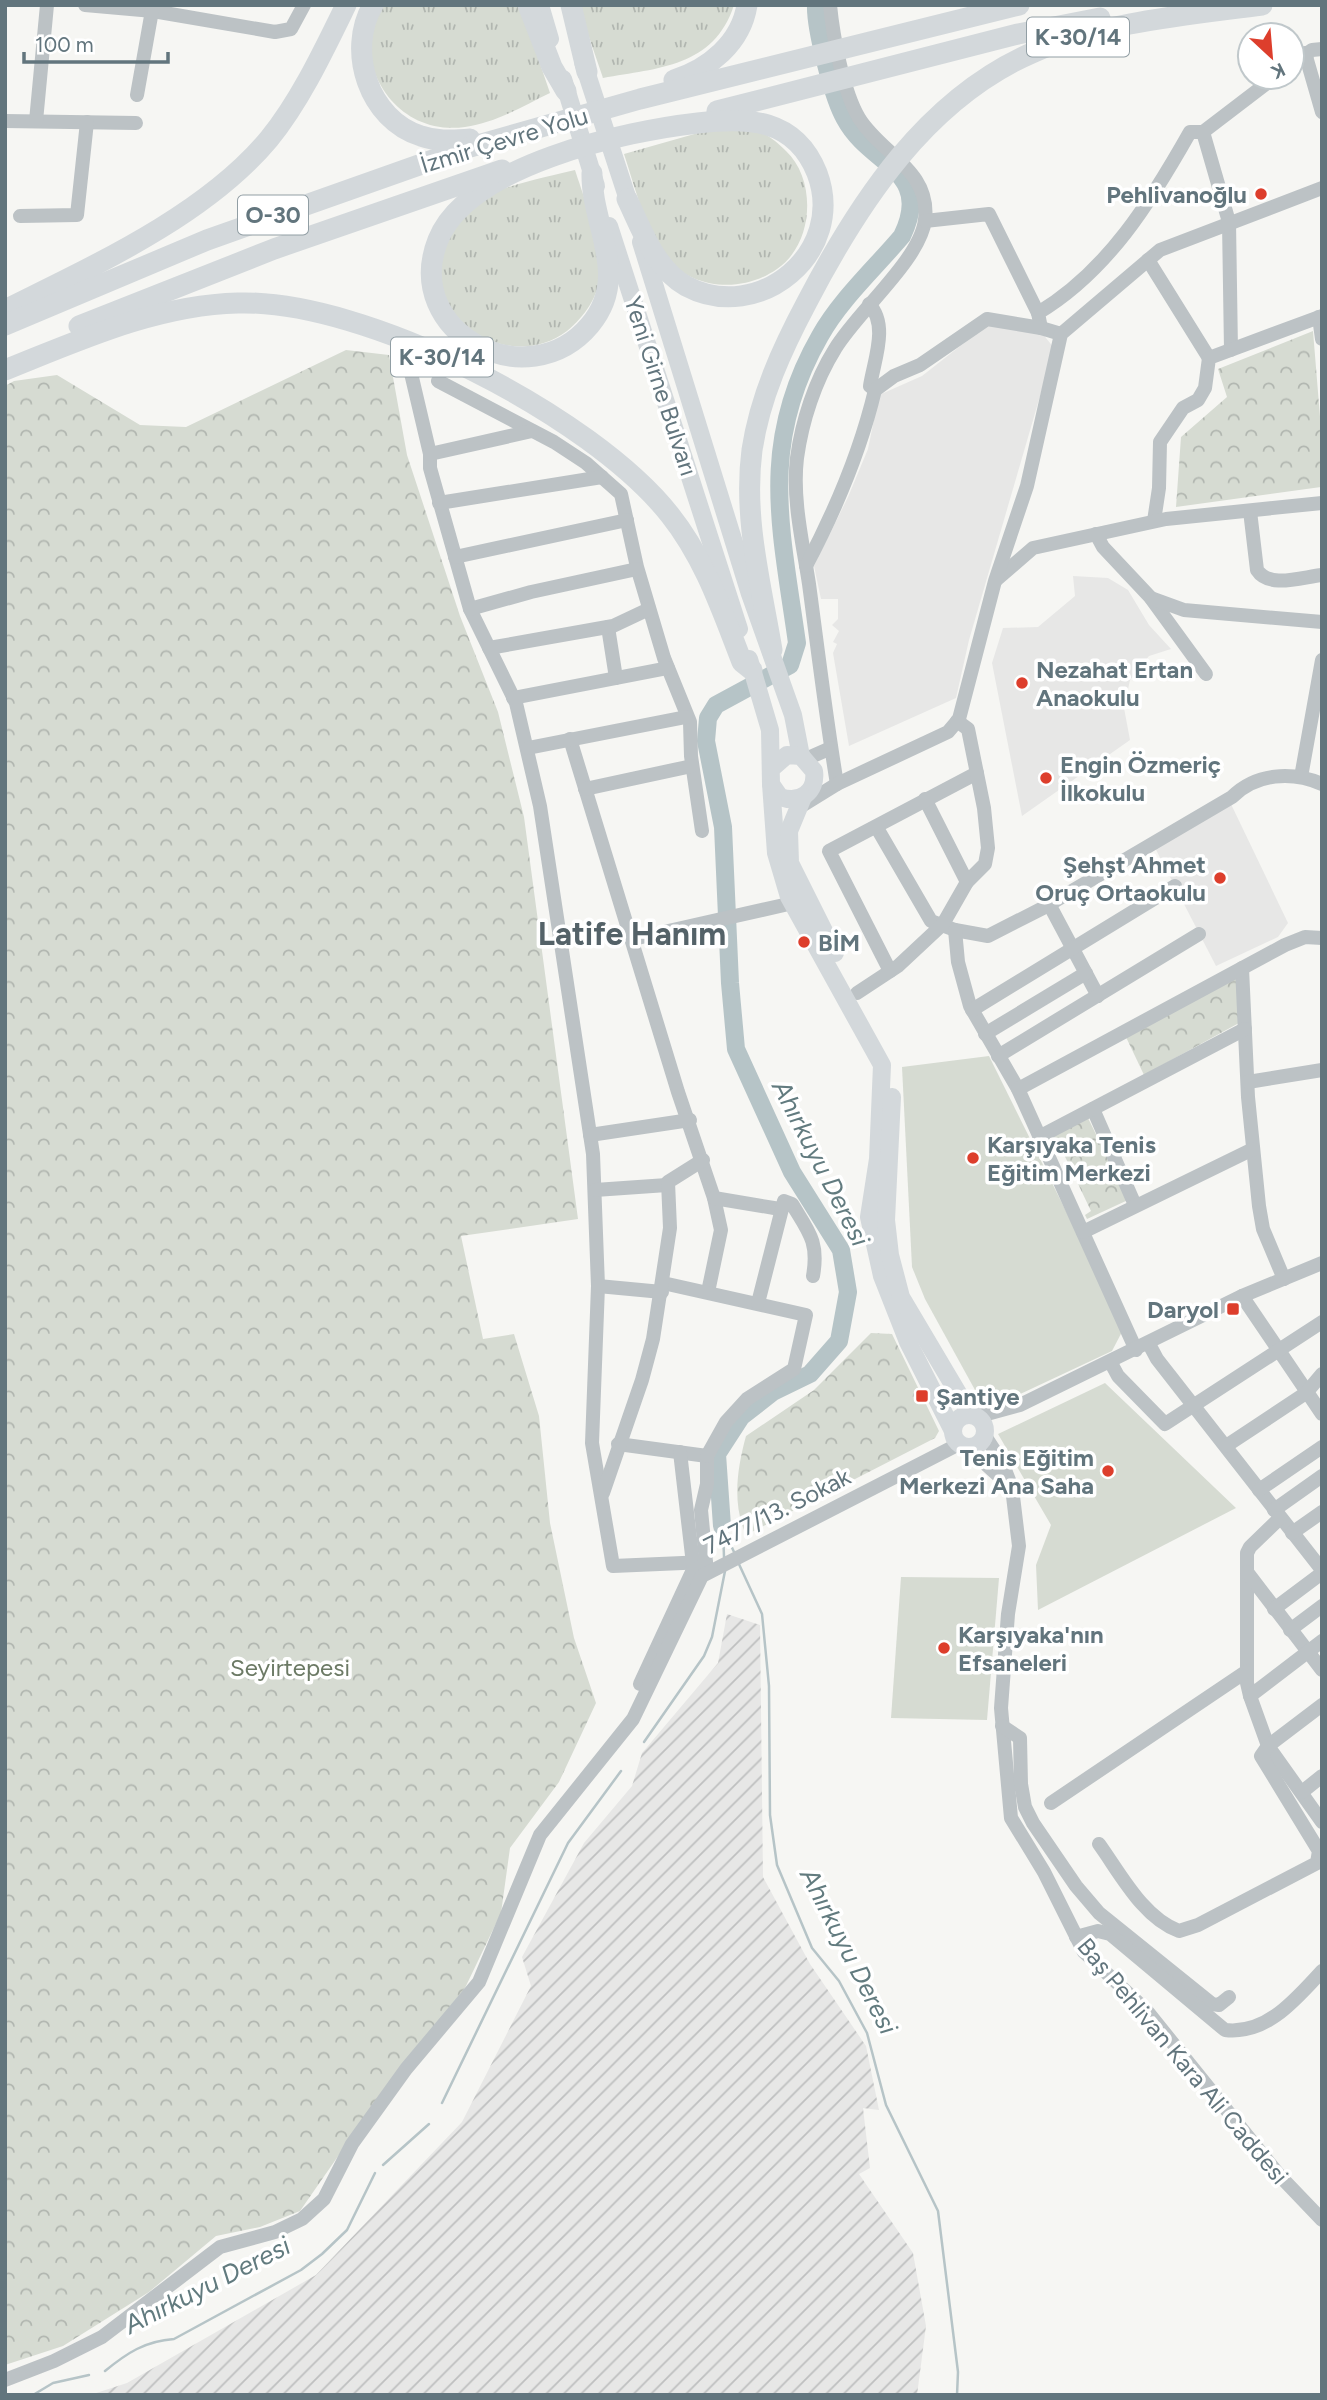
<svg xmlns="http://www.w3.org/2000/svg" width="1327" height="2400" viewBox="0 0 1327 2400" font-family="Figtree,sans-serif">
	<defs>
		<pattern id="industrial-furrows" width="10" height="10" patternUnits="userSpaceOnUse" patternTransform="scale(1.75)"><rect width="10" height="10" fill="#e7e7e6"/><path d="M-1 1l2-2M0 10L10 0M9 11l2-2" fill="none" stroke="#bfc0c0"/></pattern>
		<pattern id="grass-tufts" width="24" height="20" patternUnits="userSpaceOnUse" patternTransform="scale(1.75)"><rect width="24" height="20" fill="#d6dbd2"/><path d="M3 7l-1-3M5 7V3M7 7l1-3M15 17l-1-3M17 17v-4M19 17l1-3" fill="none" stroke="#b1b6b0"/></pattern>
		<pattern id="park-crowns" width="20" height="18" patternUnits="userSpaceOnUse" patternTransform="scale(1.75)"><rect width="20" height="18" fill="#d6dbd2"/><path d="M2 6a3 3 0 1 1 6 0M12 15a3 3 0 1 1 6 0" fill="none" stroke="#b1b6b0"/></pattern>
	</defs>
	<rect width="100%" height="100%" fill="#f6f6f3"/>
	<g fill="#e7e7e6">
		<path d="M992,321L1042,333L1054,348L969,640L956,698L849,746L833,653L837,644L833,642L839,631L832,625L838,619V599H821L814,566L848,497L868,449L879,395L922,376Z"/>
		<path d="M1073,576L1108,578L1128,590L1149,625L1171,649L1149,656L1130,680L1124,708L1130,740L1022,816L992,663L1003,628L1038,627L1075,596Z"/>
		<path d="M1230,802L1288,923L1278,937L1216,966L1153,844Z"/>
	</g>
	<path fill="url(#industrial-furrows)" d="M727,1614L760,1625L763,1877L810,1964L866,2046L879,2110L863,2108L870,2168L859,2174L913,2253L926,2326L917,2395H90L127,2383L316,2275L462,2122L531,1986L522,1957L584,1843L632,1786L642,1753L718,1663Z"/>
	<g fill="url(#grass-tufts)">
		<path d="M378,5H520L550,93C523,106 495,123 465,127C406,135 365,85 368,30C368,22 375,13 378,5Z"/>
		<path d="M578,5H734C714,67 658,68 603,78Z"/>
		<path d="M712,129C726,130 742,129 755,131C767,133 778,143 786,151C817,180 814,244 777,269C743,293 694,290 666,258C648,238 633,181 624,154Z"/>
		<path d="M575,170C583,195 603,248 601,273C598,297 585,316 567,331C507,376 420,316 441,244C443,235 455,226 461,219C466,213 472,204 479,200C499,186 551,176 575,170Z"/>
	</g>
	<g fill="url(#park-crowns)">
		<path d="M1313,331L1322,441L1321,487L1176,507L1181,437L1227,397L1218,369Z"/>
		<path d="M346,350L389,355L407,455L460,616L498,712L524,817L578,1219L461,1236L483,1339L514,1334L539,1416L550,1523L574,1638L596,1703L559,1782L510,1848L501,1913L465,1988L384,2090L300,2211L260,2227L216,2236L149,2292L63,2346L5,2365V386L14,381L57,375L140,425L186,427Z"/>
		<path d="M1238,974L1239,1023L1144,1075L1125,1035Z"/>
		<path d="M1088,1118L1128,1200L1087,1219L1085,1215L1091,1211L1058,1142L1050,1145L1047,1138Z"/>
		<path d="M871,1333L892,1334L939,1431L935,1438L746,1535C732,1504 737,1469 746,1436L814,1390Z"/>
	</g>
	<g fill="#d6dbd2">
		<path d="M989,1056L1124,1328L1112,1351L986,1410L925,1299L912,1267L902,1067Z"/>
		<path d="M1105,1383L1236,1508L1038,1610L1036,1565L1051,1525L998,1434Z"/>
		<path d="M901,1577L999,1578L987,1720L891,1718Z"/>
	</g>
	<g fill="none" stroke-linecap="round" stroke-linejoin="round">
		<g stroke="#b6c4c7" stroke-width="2.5">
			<path d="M722,1526L734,1552"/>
			<path d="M723,1529L724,1557"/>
			<path d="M738,1562L762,1614L769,1686L770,1815L777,1865L812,1948L839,1981L867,2033L886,2105L938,2211L958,2372L957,2395"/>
			<path d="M644,1742L704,1656L712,1637L725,1571"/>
			<path d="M442,2103L568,1843L621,1771"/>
			<path d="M383,2165L429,2124"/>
			<path d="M105,2371C127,2353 145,2341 174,2339L301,2270L322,2254L347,2230L375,2173"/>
			<path d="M33,2395L53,2383L89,2375"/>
		</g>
		<path stroke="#b6c4c7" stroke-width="18" d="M722,1526L717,1454L741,1417L773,1392L810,1374L839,1341L848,1292L841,1250L792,1172L736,1049L730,983L723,827L706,741L708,718L716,705L790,665L797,643C781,528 758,444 820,336C840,300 875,268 902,236C934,170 870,166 845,119C833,99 815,28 816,5"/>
		<g stroke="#bcc2c5" stroke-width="14">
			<path d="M85,5L153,11L275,32L291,29L304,5"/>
			<path d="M830,5C833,36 843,91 859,118C881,154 931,170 925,220C920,260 857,312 835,349C815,381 802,421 797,458C792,499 803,544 809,584C818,651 826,718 837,784"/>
			<path d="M1305,53L1322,112"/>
			<path d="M1292,64L1312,50L1322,49"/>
			<path d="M137,95L153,5"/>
			<path d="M5,121L136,123"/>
			<path d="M36,121L47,5"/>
			<path d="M20,216L77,215L87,122"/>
			<path d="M925,221L989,214L1038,313"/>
			<path d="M1148,260L1209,358"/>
			<path d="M869,304C889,325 874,360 870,386L875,390"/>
			<path d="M1319,317L1322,339"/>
			<path d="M1061,334L1041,328L1038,313C1108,271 1151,201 1190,132H1203"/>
			<path d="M1231,350L1229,222L1203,132L1275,77"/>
			<path d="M410,369L430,454V468L470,609L516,703L540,806L593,1154L598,1286L592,1443L613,1566L706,1562L701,1510L707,1484V1456L618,1444"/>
			<path d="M438,381L554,442L586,463L621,494L637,567L664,658L690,722L691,756L702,831"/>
			<path d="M430,454L532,431"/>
			<path d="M439,503L602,477"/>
			<path d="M1250,511L1257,570C1269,589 1302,577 1322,575"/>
			<path d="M1154,521L1159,488L1160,442L1183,408L1198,400L1205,388L1209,358L1322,316"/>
			<path d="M1096,534L1103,547L1150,597L1206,674"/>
			<path d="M455,557L627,520"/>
			<path d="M806,566C836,509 860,453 875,390L894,376L920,365L987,319L1041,328"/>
			<path d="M996,580L1033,548L1166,519L1322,503"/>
			<path d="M1151,598L1184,610L1322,622"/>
			<path d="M470,609L531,592L637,569"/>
			<path d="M608,627L616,678"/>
			<path d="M489,648L613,626L649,609"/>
			<path d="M513,698L668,668"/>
			<path d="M570,739L678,1092L714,1198L721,1230L708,1292"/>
			<path d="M528,748L686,717"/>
			<path d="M806,759L831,748"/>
			<path d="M1301,777L1322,660"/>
			<path d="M585,789L692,766"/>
			<path d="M925,799L967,882"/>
			<path d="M803,805L837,784L948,732L959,719L995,581L1027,486L1061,334L1160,250L1322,188"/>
			<path d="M877,828L931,921L955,930L988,936L1043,908L1232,797C1256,773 1292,771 1322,784"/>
			<path d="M1049,904L1098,996"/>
			<path d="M955,930L958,962L970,1006L1018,1089L1136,1350"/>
			<path d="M633,939L793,903"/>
			<path d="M1242,968L1248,1097L1259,1206L1263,1229L1284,1279"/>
			<path d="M890,971L829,851L977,773"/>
			<path d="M857,993L898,966L943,924L967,882L985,864L988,848L984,808L968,729L957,721"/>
			<path d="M972,1010L1175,886"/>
			<path d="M985,1034L1086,973"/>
			<path d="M998,1056L1199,934"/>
			<path d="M1248,1082L1322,1070"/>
			<path d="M1018,1089L1285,945L1305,937L1322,938"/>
			<path d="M1093,1109L1135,1205"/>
			<path d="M590,1135L690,1120"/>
			<path d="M1039,1137L1245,1029"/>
			<path d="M595,1190L667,1185"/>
			<path d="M714,1198L780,1209"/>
			<path d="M1083,1232L1253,1149"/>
			<path d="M663,1283L806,1315L794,1369L747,1399L726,1422L707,1456"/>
			<path d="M598,1286L662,1292"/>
			<path d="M1242,1296L1322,1414"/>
			<path d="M758,1303L784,1201L792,1204C809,1232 819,1242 813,1276"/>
			<path d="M1149,1344L1157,1359L1322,1570"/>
			<path d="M1111,1363L1118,1376L1165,1424L1322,1322"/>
			<path d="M976,1417L1020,1405L1242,1296L1322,1263"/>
			<path d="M985,1436L1002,1462L1012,1488L1019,1546L1008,1614L1001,1708L1011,1818L1044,1872L1084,1952L1146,2010L1279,2175L1322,2220"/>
			<path d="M1226,1446L1306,1393L1322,1374"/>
			<path d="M968,1448L1011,1487"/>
			<path d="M680,1452L693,1564"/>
			<path d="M1259,1490L1322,1447"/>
			<path d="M603,1493L642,1380L653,1339L670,1228L668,1182L703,1160"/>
			<path d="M1274,1510L1322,1476"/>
			<path d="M1280,1518L1250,1547L1247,1553V1683L1250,1696L1268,1746L1322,1822"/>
			<path d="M1292,1533L1322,1512"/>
			<path d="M1247,1572L1322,1670"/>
			<path d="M1274,1609L1322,1573"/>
			<path d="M1290,1630L1322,1606"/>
			<path d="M640,1684L692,1572L706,1563"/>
			<path d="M1250,1696L1322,1641"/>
			<path d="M1002,1726L1020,1738L1021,1784L1025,1807L1033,1823L1076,1886L1099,1913L1212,2004L1219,2005L1229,1997"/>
			<path d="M1302,1792L1322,1776"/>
			<path d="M1051,1803L1247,1671"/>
			<path d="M1099,1844C1120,1873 1143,1918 1179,1931L1198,1925L1317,1863L1319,1851L1261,1756L1268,1746L1322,1705"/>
			<path d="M1076,1937L1098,1931L1110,1934L1225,2030C1267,2035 1296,1999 1322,1971"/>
			<path d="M5,2380L54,2361L102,2337L220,2247L275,2232L302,2219L324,2199L352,2144L406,2069L479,1982L540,1835L633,1719L702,1576L959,1444"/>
		</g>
		<g stroke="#d3d8db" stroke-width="18">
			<path d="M540,5L550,39"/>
			<path d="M583,62L632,212"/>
			<path d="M563,79L596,186"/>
			<path d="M609,226L739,629"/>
			<path d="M641,242L750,594L793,715L801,756"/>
			<path d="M749,659L770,730L771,784L780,797C800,804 817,792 814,771L801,756L787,755L771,769"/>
			<path d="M771,784L776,853L789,897L882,1065L878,1159L869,1217L882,1276L908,1342L953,1431"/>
			<path d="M803,797L789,831L790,863L835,953"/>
			<path d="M892,1097L886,1220L890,1255L901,1297L971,1415"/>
			<circle cx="969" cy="1431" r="16"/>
		</g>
		<g stroke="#d3d8db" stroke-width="21">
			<path d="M373,5C346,51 369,120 421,136C438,142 454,140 470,139"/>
			<path d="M528,5L552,67L566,91"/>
			<path d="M571,5L587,72"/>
			<path d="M674,80C709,69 741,43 747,5"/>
			<path d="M717,111L1018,34L1100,18"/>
			<path d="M592,173C591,226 631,276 590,325C528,399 401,333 438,240C468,165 626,131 698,123C748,117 795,118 817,173C847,252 759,325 686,286C655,269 641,228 627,199"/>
			<path d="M5,310C93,266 205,216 269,139C300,101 324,50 346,5"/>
			<path d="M5,325L207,240L467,148L640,99L1019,5"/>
			<path d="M79,326L274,249L502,170"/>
			<path d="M5,370C80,340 156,305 238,303C365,299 592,416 670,515C705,559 722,611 742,662L752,670"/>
			<path d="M772,650C761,584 743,518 752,450C760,397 782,349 807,302C859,202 927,98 1034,52C1104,22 1187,15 1262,5"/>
		</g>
	</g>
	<g fill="#dd3e2c" stroke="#fff" stroke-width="2.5">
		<circle cx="1261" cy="194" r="7"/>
		<circle cx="1022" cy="683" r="7"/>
		<circle cx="1046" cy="778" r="7"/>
		<circle cx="1220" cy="878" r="7"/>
		<circle cx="804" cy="942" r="7"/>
		<circle cx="973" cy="1158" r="7"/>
		<rect x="1226" y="1302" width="14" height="14" rx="3.5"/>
		<rect x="915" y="1389" width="14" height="14" rx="3.5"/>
		<circle cx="1108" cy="1471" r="7"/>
		<circle cx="944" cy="1648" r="7"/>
	</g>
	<g text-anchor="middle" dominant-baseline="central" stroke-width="7" stroke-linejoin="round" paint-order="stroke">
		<g fill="#fff" stroke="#919ea4" stroke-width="2">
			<rect x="1027" y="17.5" width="102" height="39" rx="5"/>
			<rect x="238" y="195.5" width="70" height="39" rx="5"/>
			<rect x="391" y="337.5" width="102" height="39" rx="5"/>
		</g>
		<g font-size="23" font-weight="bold" fill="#62757d">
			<text x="1078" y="37">K-30/14</text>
			<text x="273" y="215">O-30</text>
			<text x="442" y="357">K-30/14</text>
		</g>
		<g font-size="24" fill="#62757d" stroke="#fff">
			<text transform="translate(504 140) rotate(-17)">İzmir Çevre Yolu</text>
			<text transform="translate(661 386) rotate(72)">Yeni Girne Bulvarı</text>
			<text transform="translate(777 1511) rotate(-27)">7477/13. Sokak</text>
			<text transform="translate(1183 2061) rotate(50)">Baş Pehlivan Kara Ali Caddesi</text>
		</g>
		<g font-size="24" font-weight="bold" fill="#62757d" stroke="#fff" text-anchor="start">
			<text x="1247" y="194" text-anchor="end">Pehlivanoğlu</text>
			<text x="1036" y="669">Nezahat Ertan<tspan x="1036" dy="28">Anaokulu</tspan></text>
			<text x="1060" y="764">Engin Özmeriç<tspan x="1060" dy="28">İlkokulu</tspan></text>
			<text x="1206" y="864" text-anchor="end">Şehşt Ahmet<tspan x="1206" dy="28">Oruç Ortaokulu</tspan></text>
			<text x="818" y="942">BİM</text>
			<text x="987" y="1144">Karşıyaka Tenis<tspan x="987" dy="28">Eğitim Merkezi</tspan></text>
			<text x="1219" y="1309" text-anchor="end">Daryol</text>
			<text x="936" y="1396">Şantiye</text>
			<text x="1094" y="1457" text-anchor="end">Tenis Eğitim<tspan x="1094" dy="28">Merkezi Ana Saha</tspan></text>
			<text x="958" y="1634">Karşıyaka'nın<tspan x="958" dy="28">Efsaneleri</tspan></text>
		</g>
		<g font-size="24" fill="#6c7a65" stroke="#fff">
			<text x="290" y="1667">Seyirtepesi</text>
		</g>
		<g font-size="26" font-style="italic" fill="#627b7f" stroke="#fff">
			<text transform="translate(821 1163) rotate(63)">Ahırkuyu Deresi</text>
			<text transform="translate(849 1951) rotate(63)">Ahırkuyu Deresi</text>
			<text transform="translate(207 2285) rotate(-27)">Ahırkuyu Deresi</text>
		</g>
		<g font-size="32" font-weight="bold" fill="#546268" stroke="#fff">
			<text x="632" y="934">Latife Hanım</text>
		</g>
	</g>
	<rect width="1327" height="2400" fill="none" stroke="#62757d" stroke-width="14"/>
	<g transform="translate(1271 56) rotate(154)"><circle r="33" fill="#ffffff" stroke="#c0c8cb" stroke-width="2"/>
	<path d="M0-5L12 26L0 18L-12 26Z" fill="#dd3e2c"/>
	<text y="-10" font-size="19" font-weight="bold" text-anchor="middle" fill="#62757d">K</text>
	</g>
	<path d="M24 52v10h144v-10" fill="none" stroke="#62757d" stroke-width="3.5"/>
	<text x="35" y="52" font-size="21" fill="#62757d" stroke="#ffffff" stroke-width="5" paint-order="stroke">100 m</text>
</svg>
